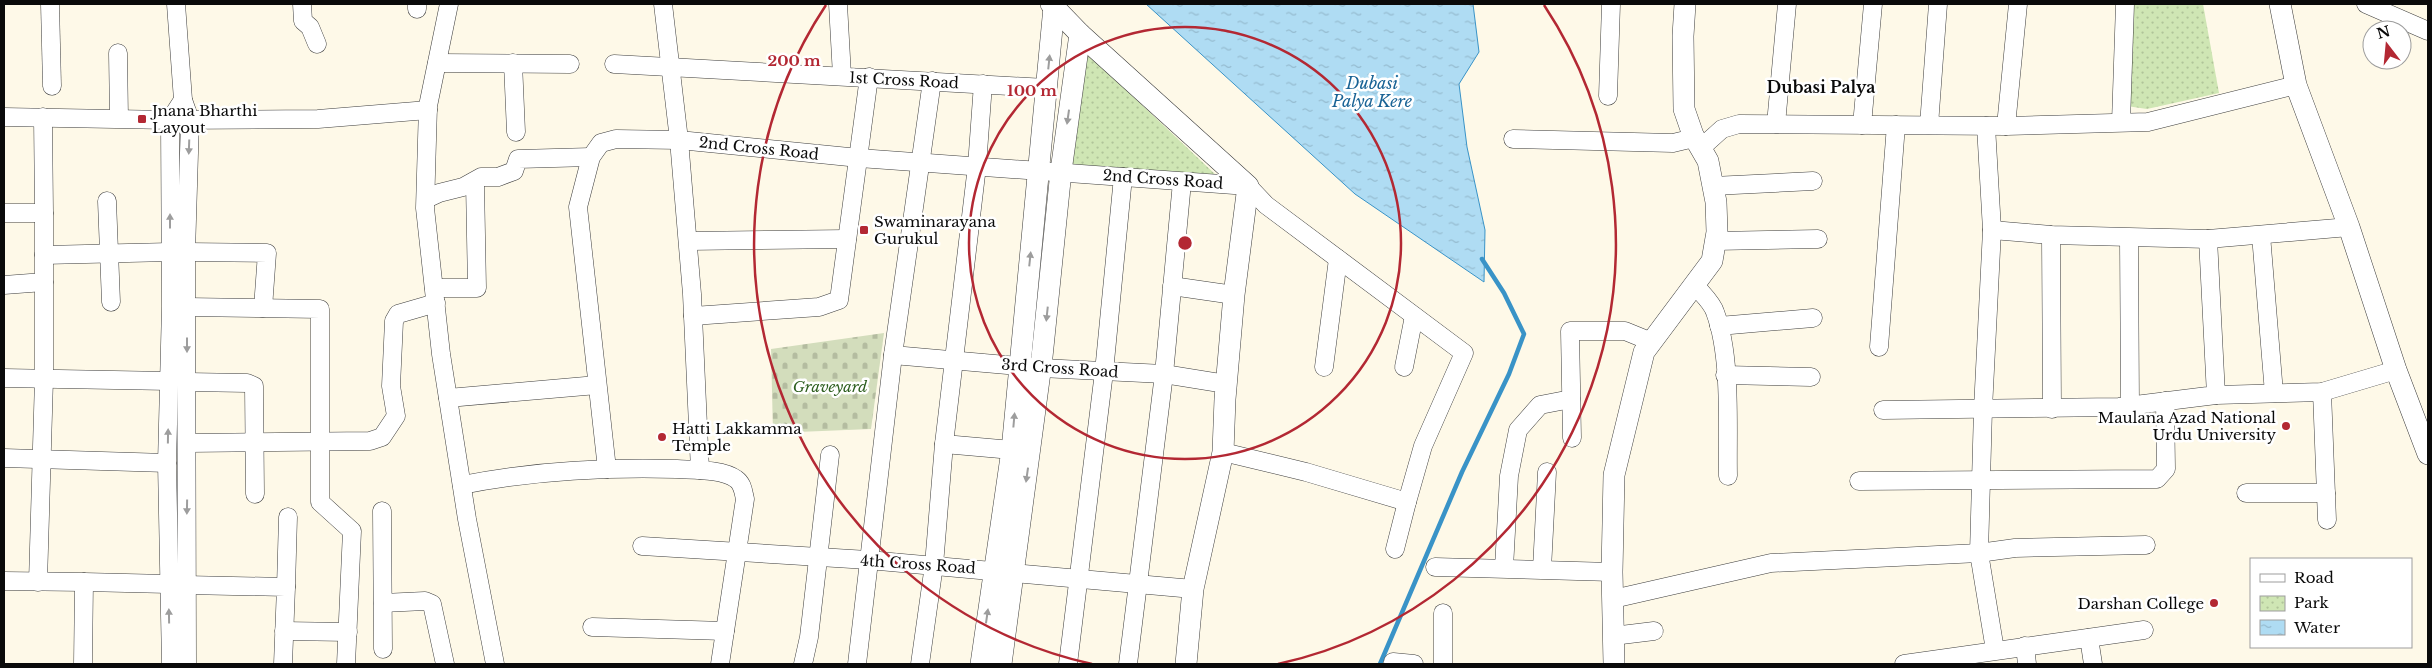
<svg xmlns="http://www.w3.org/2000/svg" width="2432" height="668" viewBox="0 0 2432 668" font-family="'Libre Baskerville',serif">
	<defs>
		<pattern id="cemetery-stones" width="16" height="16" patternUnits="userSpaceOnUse" patternTransform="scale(1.25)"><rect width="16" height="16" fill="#d3ddbc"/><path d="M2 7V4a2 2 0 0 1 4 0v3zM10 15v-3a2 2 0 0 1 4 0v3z" fill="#b4bca0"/></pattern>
		<pattern id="park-dots" width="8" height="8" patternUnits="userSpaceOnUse" patternTransform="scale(1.25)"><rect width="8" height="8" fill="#cfe6b4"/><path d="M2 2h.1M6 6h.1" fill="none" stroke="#b0c499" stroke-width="1.8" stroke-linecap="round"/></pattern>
		<pattern id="water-ripples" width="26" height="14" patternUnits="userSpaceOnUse" patternTransform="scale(1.25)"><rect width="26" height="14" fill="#afdcf3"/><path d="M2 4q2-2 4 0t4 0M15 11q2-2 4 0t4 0" fill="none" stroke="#95bbcf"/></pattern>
	</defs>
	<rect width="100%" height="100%" fill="#fef9e8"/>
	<path fill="url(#cemetery-stones)" d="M884,333L871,429L773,433L771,349Z"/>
	<g fill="url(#park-dots)">
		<path d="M2118,4H2203L2219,93L2147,109L2113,104Z"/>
		<path d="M1087,53L1217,176L1072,167Z"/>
	</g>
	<path fill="url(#water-ripples)" stroke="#3993c7" d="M1146,4H1473L1479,52L1459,84L1467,147L1485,230L1484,282L1355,194Z"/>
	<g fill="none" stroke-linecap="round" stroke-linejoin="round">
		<path stroke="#3993c7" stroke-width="4.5" d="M1380,664L1462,472L1509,374L1524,334L1504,293L1482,259"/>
		<g stroke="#3d3d3d" stroke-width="19">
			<g id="minor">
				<path d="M50,4L52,86"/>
				<path d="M176,4L183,100L190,120L186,252L187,664"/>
				<path d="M302,4L303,21L310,27L317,44"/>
				<path d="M449,4L428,106L425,208L441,354L467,519L495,664"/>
				<path d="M663,4L679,140L692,294L700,470"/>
				<path d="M838,4L842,76"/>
				<path d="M2366,4L2428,31"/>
				<path d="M417,9V4"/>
				<path d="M118,53L119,118"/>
				<path d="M437,63L570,64"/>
				<path d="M513,63L516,132"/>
				<path d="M614,64L1046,88"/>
				<path d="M1608,96L1611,4"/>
				<path d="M4,117L170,120L318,119L428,110"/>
				<path d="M43,117L44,213"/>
				<path d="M2121,122L2125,4"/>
				<path d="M1776,124L1787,4"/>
				<path d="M1862,125L1873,4"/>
				<path d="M1929,125L1938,4"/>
				<path d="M1986,126L1992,230L1983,409L1979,553L1995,650"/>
				<path d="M2006,126L2018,4"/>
				<path d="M1513,139L1673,143L1694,138"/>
				<path d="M1701,148L1722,129L1739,124L2006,126L2148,122L2296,85"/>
				<path d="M1713,186L1813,181"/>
				<path d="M426,199L439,193L463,187L481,177H498L514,171L518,159L591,157"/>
				<path d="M107,201L111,302"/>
				<path d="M4,213H44V282L4,285"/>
				<path d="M1992,230L2051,235L2208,239L2349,227"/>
				<path d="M2051,235L2052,409"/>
				<path d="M2261,235L2274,393"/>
				<path d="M2129,238L2130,406"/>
				<path d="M688,241L847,239"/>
				<path d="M1715,241L1818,239"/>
				<path d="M186,252L267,253L263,308"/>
				<path d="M44,255L170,252"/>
				<path d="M1695,285C1701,293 1712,302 1715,312C1732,357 1727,428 1728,476"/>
				<path d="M1172,286L1234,295"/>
				<path d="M434,288H477L475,183"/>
				<path d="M187,307L320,309V502L352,531L346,664"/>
				<path d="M693,316L819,307L839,300L869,77"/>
				<path d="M1719,326L1813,318"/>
				<path d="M1879,347L1896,125"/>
				<path d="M893,355L1041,368L1164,374L1226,384"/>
				<path d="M1324,367L1338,259"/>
				<path d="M1404,367L1414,316"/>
				<path d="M1725,375L1811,377"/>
				<path d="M4,378L169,381"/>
				<path d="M188,382L247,383L254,386L255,494"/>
				<path d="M2322,392L2327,520"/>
				<path d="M2216,395L2322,392L2396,370"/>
				<path d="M448,398L597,385"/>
				<path d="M1883,410L2119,407L2216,395L2208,239"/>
				<path d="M1572,438L1570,331H1625L1652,342"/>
				<path d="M188,443L370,441L382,437L396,416L391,386L394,321L398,314L436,303"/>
				<path d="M944,444L1012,450"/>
				<path d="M4,458L167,463"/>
				<path d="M607,469L578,207L591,157L601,143L616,139L679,140L859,158L1248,186L1266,205L1464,353L1423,446L1407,502L1306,472L1223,452"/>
				<path d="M1859,481L2157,479L2166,469L2165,401"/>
				<path d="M462,485C532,471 605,467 677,469C693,470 723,469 736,479C743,484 743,491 745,499L720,664"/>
				<path d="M2246,493H2326"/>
				<path d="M382,511L383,649"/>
				<path d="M642,546L868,560L1193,589"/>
				<path d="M1395,549L1407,502"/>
				<path d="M1435,567L1612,572"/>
				<path d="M1504,568L1509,476L1518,430L1540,405L1571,399"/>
				<path d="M1542,569L1547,472"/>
				<path d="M4,581L84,582"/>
				<path d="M38,582L44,379V282"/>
				<path d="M186,585L286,587L283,664"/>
				<path d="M286,587L288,517"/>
				<path d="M1613,599L1771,563L1979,553L2015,548L2146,545"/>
				<path d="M383,603L425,601L432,604L445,664"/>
				<path d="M1443,613V664"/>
				<path d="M592,627L725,631"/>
				<path d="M284,631L348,632"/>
				<path d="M1613,636L1654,631"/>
				<path d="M2089,638L2093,664"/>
				<path d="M2025,646L2027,664"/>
				<path d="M1393,662L1414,664"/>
				<path d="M83,664L84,582L168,584"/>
				<path d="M171,664L167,463L171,307L170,120L183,100"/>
				<path d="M803,664L809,637L830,455"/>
				<path d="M857,664L893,355L932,81"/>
				<path d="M920,664L934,565L944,444L977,166L983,84"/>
				<path d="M1068,664L1104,372L1123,177"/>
				<path d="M1128,664L1164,374L1182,182"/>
				<path d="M1904,664L2144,630"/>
			</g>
		</g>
		<g stroke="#3d3d3d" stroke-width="22">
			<g id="tertiary">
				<path d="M1051,4L1080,34L1248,186L1234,295L1225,399L1223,452L1193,589L1186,664"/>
				<path d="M2280,4L2296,85L2349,227L2396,370L2428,454"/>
				<path d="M981,664L1012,450L1054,7"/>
				<path d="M1001,664L1042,357L1061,171L1080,34"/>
				<path d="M1614,664L1612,572L1614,475L1644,352L1712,261L1717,232L1716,202L1708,161L1693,135L1684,109L1683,36L1685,4"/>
			</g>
		</g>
		<use href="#minor" stroke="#fff" stroke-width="18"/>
		<use href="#tertiary" stroke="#fff" stroke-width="21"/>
	</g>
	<defs><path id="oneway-solid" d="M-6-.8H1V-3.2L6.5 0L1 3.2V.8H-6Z" transform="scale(1.25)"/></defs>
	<g fill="#9d9d9d">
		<use href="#oneway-solid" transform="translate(1049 62) rotate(-84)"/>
		<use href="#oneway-solid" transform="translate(1068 117) rotate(98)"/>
		<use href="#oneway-solid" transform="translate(189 147) rotate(92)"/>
		<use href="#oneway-solid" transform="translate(170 221) rotate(-90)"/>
		<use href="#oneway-solid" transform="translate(1030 259) rotate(-84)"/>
		<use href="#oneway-solid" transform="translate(1047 314) rotate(96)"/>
		<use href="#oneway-solid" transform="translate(187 345) rotate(90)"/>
		<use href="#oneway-solid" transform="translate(1014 420) rotate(-85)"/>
		<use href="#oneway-solid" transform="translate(168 436) rotate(-89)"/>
		<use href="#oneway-solid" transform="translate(1027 475) rotate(98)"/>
		<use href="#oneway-solid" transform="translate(187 507) rotate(91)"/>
		<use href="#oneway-solid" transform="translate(169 616) rotate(-91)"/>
		<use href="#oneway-solid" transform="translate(987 616) rotate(-82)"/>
	</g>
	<g fill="none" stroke="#b32833" stroke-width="2.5">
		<circle cx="1185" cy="243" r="216"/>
		<path d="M1092 664A431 431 0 0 1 826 5M1544 5A431 431 0 0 1 1278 664"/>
	</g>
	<g fill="#b32833" stroke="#fff" stroke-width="2">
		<rect x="137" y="114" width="10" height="10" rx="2.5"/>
		<rect x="859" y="225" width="10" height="10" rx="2.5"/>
		<circle cx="2286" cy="426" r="5"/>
		<circle cx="662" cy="437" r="5"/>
		<circle cx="2214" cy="603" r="5"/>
	</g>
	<g text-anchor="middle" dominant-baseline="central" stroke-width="5" stroke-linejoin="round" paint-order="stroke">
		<g font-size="15" fill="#0a0a0a" stroke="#fff">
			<text transform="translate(904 80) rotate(3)">1st Cross Road</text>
			<text transform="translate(759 148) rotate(6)">2nd Cross Road</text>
			<text transform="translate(1163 179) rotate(4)">2nd Cross Road</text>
			<text transform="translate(1060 368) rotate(4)">3rd Cross Road</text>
			<text transform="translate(918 564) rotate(4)">4th Cross Road</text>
		</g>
		<g font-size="15" fill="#0a0a0a" stroke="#fff" text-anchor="start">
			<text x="152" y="110">Jnana Bharthi<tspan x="152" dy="17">Layout</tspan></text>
			<text x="874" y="221">Swaminarayana<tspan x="874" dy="17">Gurukul</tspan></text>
			<text x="2276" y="417" text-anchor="end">Maulana Azad National<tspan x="2276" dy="17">Urdu University</tspan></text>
			<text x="672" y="428">Hatti Lakkamma<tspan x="672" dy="17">Temple</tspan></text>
			<text x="2204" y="603" text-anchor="end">Darshan College</text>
		</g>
		<g font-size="15" font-style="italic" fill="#2d5e1e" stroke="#fff">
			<text x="830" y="386">Graveyard</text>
		</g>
		<g font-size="16" font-style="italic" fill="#196395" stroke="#fff">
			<text x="1372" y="83">Dubasi<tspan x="1372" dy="18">Palya Kere</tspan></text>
		</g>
		<g font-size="16" font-weight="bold" fill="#0a0a0a" stroke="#fff">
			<text x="1821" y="87">Dubasi Palya</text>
		</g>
	</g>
	<circle cx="1185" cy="243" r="8" fill="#b32833" stroke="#fff" stroke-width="2.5"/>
	<g font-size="15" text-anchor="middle" font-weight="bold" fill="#b32833" stroke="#fff" stroke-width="5" stroke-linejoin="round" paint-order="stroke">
		<text x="794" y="66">200 m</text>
		<text x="1032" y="96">100 m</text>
	</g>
	<rect width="2432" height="668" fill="none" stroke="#0a0a0a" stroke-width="10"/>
	<rect x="2250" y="558" width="162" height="90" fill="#ffffff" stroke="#9d9d9d"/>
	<rect x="2260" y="574" width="25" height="8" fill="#ffffff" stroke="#9d9d9d"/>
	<text x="2294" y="583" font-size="15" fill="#0a0a0a">Road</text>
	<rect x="2260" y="596" width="25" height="15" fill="url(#park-dots)" stroke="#9d9d9d"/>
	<text x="2294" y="608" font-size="15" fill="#0a0a0a">Park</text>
	<rect x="2260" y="620" width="25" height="15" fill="url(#water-ripples)" stroke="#9d9d9d"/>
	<text x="2294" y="633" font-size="15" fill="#0a0a0a">Water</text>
	<g transform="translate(2387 45) rotate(344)"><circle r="24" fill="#ffffff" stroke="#9d9d9d"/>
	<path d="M0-4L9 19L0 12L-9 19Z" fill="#b32833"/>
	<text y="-8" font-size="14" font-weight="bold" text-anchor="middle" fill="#0a0a0a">N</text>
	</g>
</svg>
